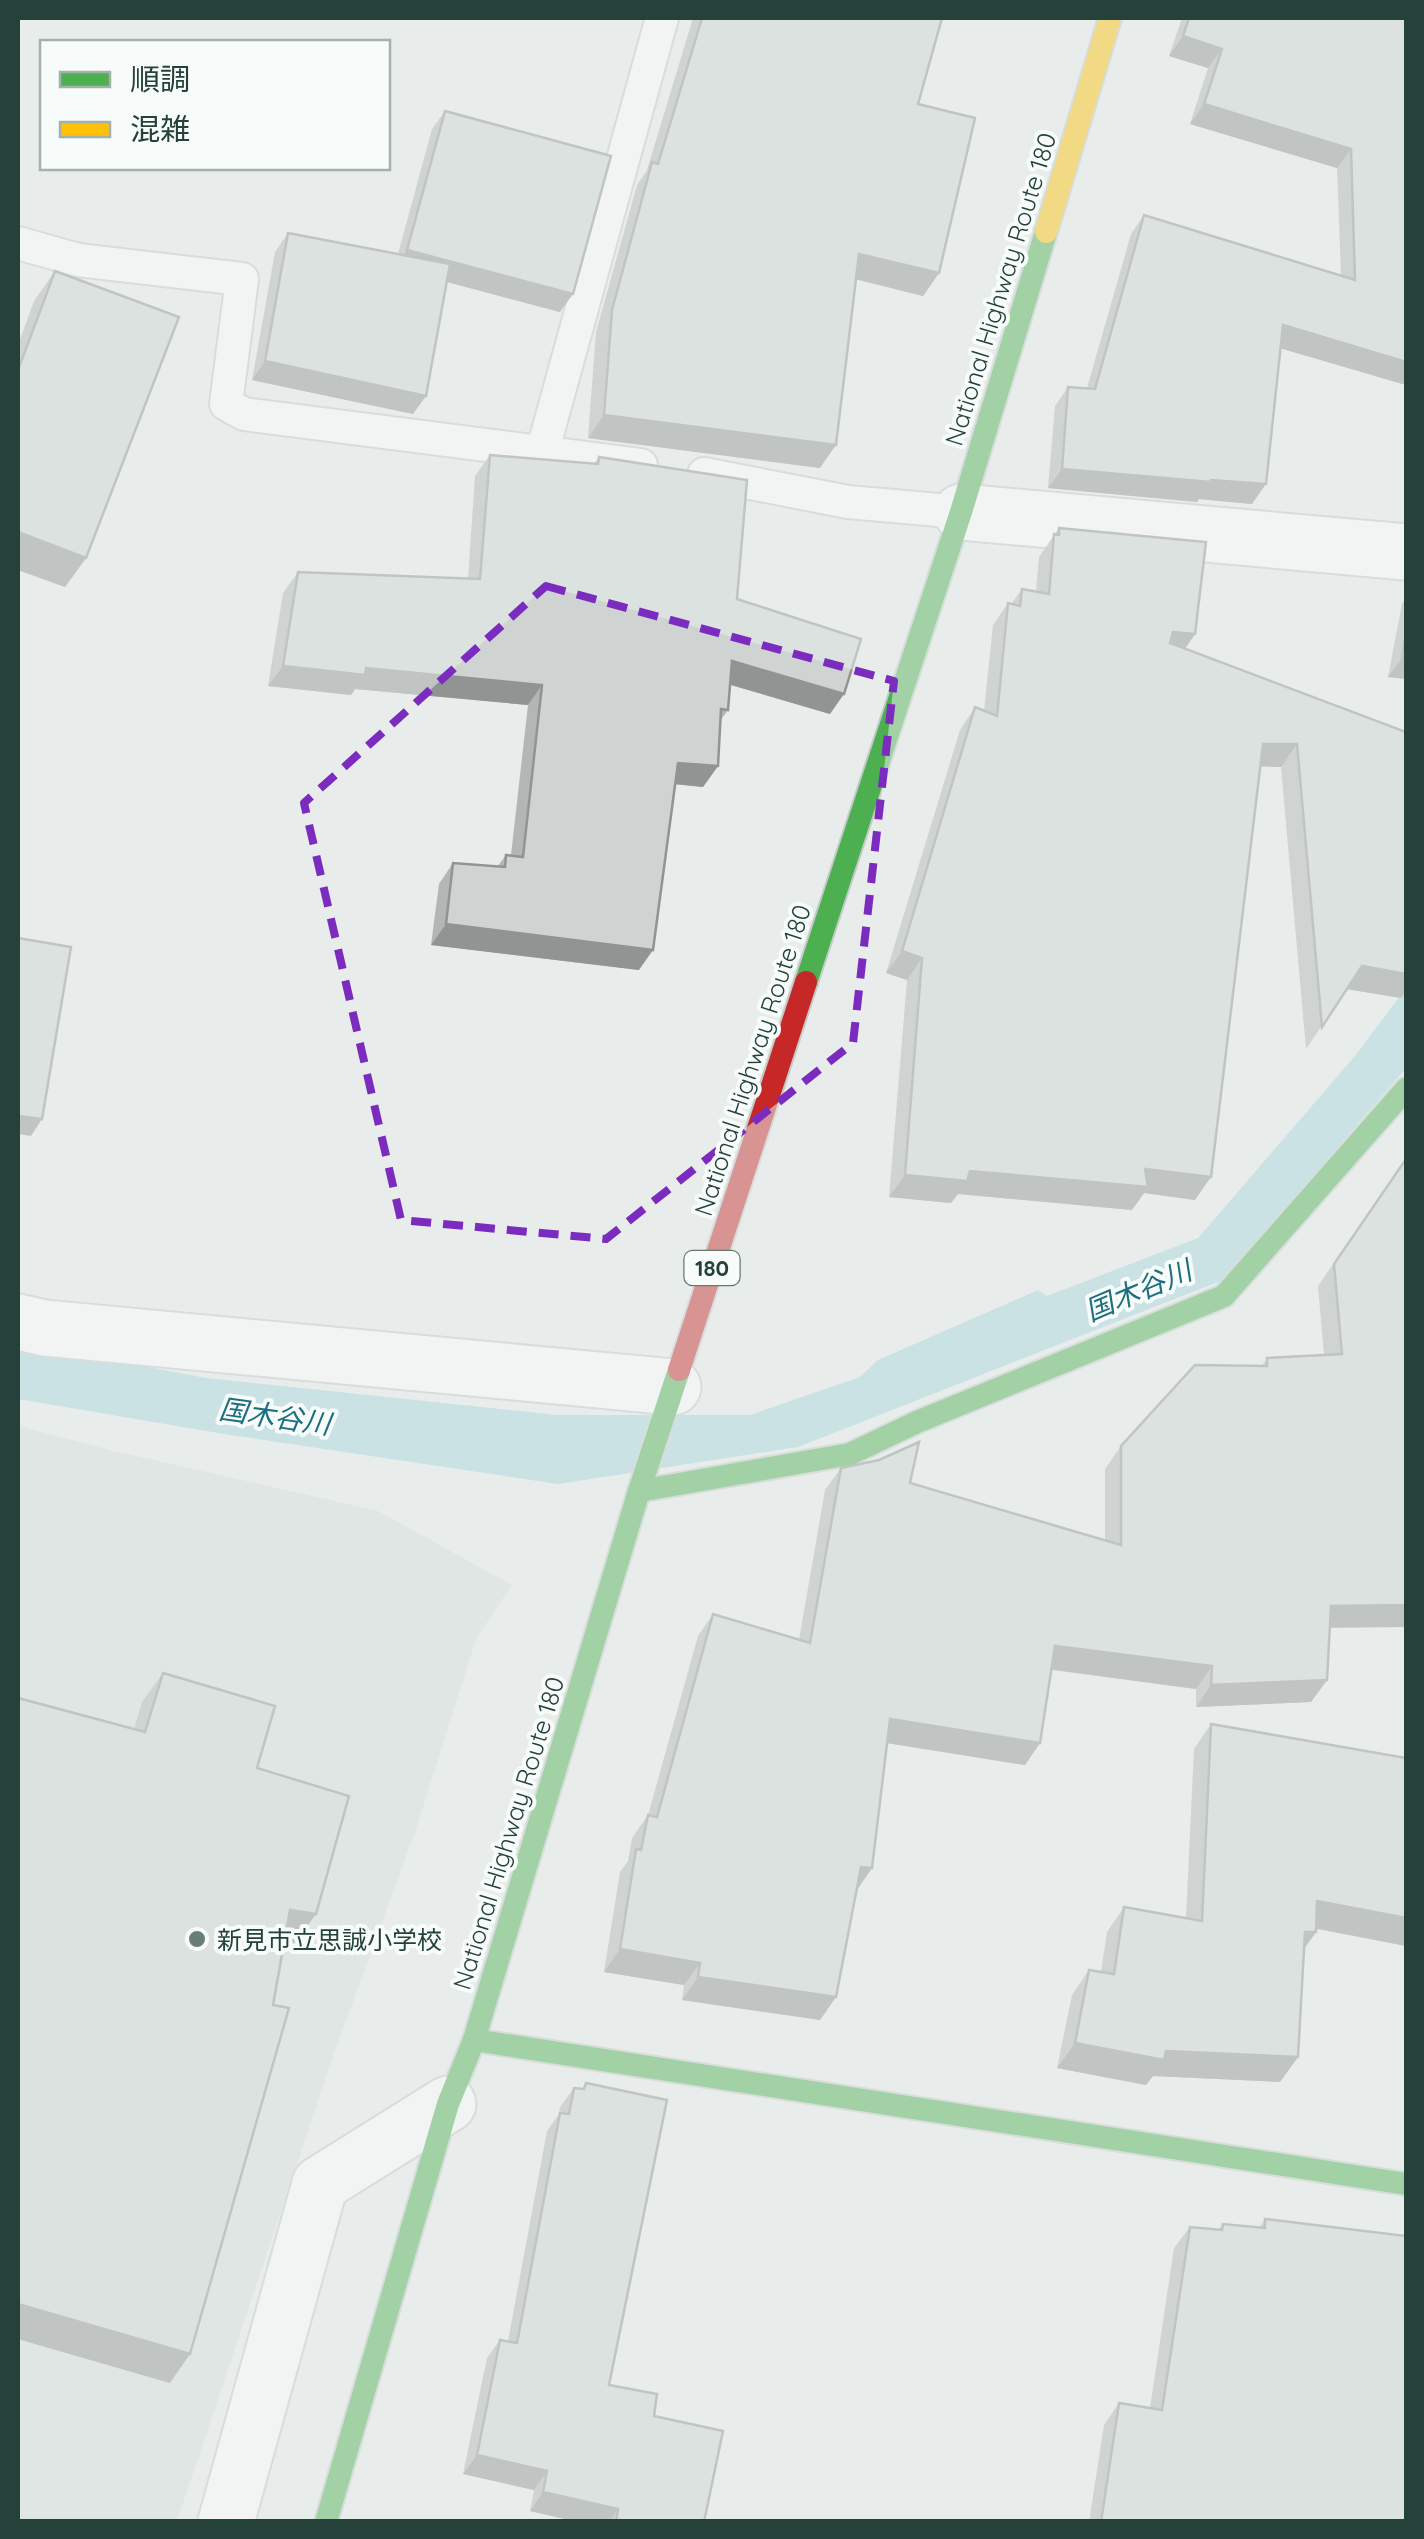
<svg xmlns="http://www.w3.org/2000/svg" width="1424" height="2539" viewBox="0 0 1424 2539" font-family="Quicksand,'Noto Sans JP',sans-serif">
	<rect width="100%" height="100%" fill="#e8edeb"/>
	<path fill="#d6dedb" d="M18,1426L114,1451L378,1511L512,1585L476,1639L416,1829L336,2048L177,2521H18Z"/>
	<path fill="#a9d4db" d="M1406,988V1068L1223,1280L798,1447L558,1484L224,1434L18,1399V1342L206,1378L557,1415H750L860,1377L878,1360L1038,1290L1047,1296L1198,1238L1354,1057Z"/>
	<g fill="none" stroke-linecap="round" stroke-linejoin="round">
		<g stroke="#c5cac8" stroke-width="36">
			<g id="lane">
				<path d="M18,243L78,260L242,279L226,404L244,414L641,465"/>
				<path d="M542,453L662,18"/>
				<path d="M704,474L848,502L961,512"/>
			</g>
		</g>
		<g stroke="#c5cac8" stroke-width="59">
			<g id="street">
				<path d="M961,512L1406,552"/>
				<path d="M18,1322L45,1328L673,1387"/>
				<path d="M226,2522L320,2184L448,2104"/>
			</g>
		</g>
		<g stroke="#c3cbc8" stroke-width="26">
			<g id="fast">
				<path d="M806,982L961,512L1046,232"/>
				<path d="M639,1491L850,1454L917,1422L1224,1296L1406,1089"/>
				<path d="M474,2040L1406,2184"/>
				<path d="M326,2522L448,2104L474,2040L639,1491L679,1370"/>
			</g>
		</g>
		<g stroke="#c3cbc8" stroke-width="26">
			<path id="slow" d="M1046,232L1110,18"/>
		</g>
		<g stroke="#c3cbc8" stroke-width="26">
			<path id="jam" d="M679,1370L806,982"/>
		</g>
		<use href="#lane" stroke="#fcfcfc" stroke-width="32"/>
		<use href="#street" stroke="#fcfcfc" stroke-width="55"/>
		<use href="#fast" stroke="#4caf50" stroke-width="22"/>
		<use href="#slow" stroke="#ffc107" stroke-width="22"/>
		<use href="#jam" stroke="#c62828" stroke-width="22"/>
	</g>
	<g fill="#b2b6b5">
		<path d="M693,18H942L918,104L939,273L923,296L856,279L820,468L588,438L596,332L637,185L647,170Z"/>
		<path d="M1182,18H1406V385L1280,348L1252,504L1199,499L1197,502L1048,488L1055,406L1068,387L1087,388L1131,234L1144,215L1341,275L1337,168L1190,124L1208,68L1169,56Z"/>
		<path d="M445,111L560,312L447,282L413,414L252,380L275,252L288,233L398,254L432,129Z"/>
		<path d="M55,271L86,558L65,587L18,570V345L34,301Z"/>
		<path d="M490,455L594,464L599,457L737,599L830,714L730,685L728,710L720,721L718,766L703,787L675,784L639,970L431,945L439,884L453,863L497,867L506,855H511L528,705L355,689L351,695L268,686L283,593L298,572L468,579L475,476Z"/>
		<path d="M1059,528L1195,634L1185,649L1406,732V991L1401,998L1347,989L1306,1049L1281,767L1260,766L1195,1200L1144,1193L1132,1210L958,1194L951,1203L889,1197L907,980L886,973L960,730L975,707L984,711L993,625L1008,603L1011,604L1022,589L1036,591L1039,557Z"/>
		<path d="M1406,597V679L1388,677L1402,604Z"/>
		<path d="M1406,1159L1329,1628L1327,1680L1311,1702L1196,1707V1689L1052,1670L1040,1743L1025,1765L887,1743L872,1868L857,1890L836,1997L820,2020L682,2000L684,1985L604,1972L620,1872L628,1861L632,1838L648,1815L698,1636L713,1614L799,1640L825,1490L841,1468L910,1483L1105,1540V1469L1121,1446L1262,1366L1267,1358L1324,1355L1318,1286Z"/>
		<path d="M163,1673L257,1768L316,1914L295,1943L284,1942L170,2383L18,2339V1698L134,1729L142,1702Z"/>
		<path d="M1211,1724L1406,1946L1316,1929V1932L1304,1949L1298,2057L1280,2082L1153,2076L1146,2085L1057,2068L1072,1995L1089,1970L1101,1972L1107,1932L1124,1907L1186,1918L1194,1749Z"/>
		<path d="M586,2083L609,2385L654,2416L704,2522H578L530,2511L534,2490L463,2474L487,2358L500,2340L508,2341L547,2131L559,2114L560,2107L574,2088L582,2089Z"/>
		<path d="M1265,2219L1406,2522H1089L1104,2425L1119,2403L1150,2408L1174,2248L1190,2227L1219,2229L1223,2224L1260,2227Z"/>
	</g>
	<g fill="#919493">
		<path d="M1183,36L1222,49L1208,68L1169,56Z"/>
		<path d="M1204,104L1351,149L1337,168L1190,124Z"/>
		<path d="M407,250L573,294L560,312L395,268Z"/>
		<path d="M859,254L939,273L923,296L843,276Z"/>
		<path d="M1283,325L1406,362V385L1269,345Z"/>
		<path d="M265,361L426,396L413,414L252,380Z"/>
		<path d="M604,415L836,445L820,468L588,438Z"/>
		<path d="M1062,469L1266,484L1252,504L1199,499L1197,502L1048,488Z"/>
		<path d="M18,532L86,558L65,587L18,570Z"/>
		<path d="M1173,632L1195,634L1179,657L1157,654Z"/>
		<path d="M1402,658H1406V679L1388,677Z"/>
		<path d="M732,661L844,694L830,714L718,681Z"/>
		<path d="M283,666L366,668L542,685L528,705L355,689L351,695L268,686Z"/>
		<path d="M1263,744H1297L1281,767L1247,766Z"/>
		<path d="M678,763L718,766L703,787L664,783Z"/>
		<path d="M446,924L653,950L639,970L431,945Z"/>
		<path d="M902,951L922,958L907,980L886,973Z"/>
		<path d="M1362,966L1406,974V991L1401,998L1346,989Z"/>
		<path d="M18,1116L42,1119L31,1136L18,1134Z"/>
		<path d="M1145,1169L1211,1177L1195,1200L1144,1193L1132,1210L958,1194L951,1203L889,1197L905,1175L970,1171Z"/>
		<path d="M1406,1605V1627L1315,1628L1331,1606Z"/>
		<path d="M1055,1646L1212,1666L1196,1689L1040,1668Z"/>
		<path d="M1327,1680L1311,1702L1196,1707L1211,1685Z"/>
		<path d="M890,1719L1040,1743L1025,1765L874,1741Z"/>
		<path d="M861,1867L872,1868L856,1891Z"/>
		<path d="M1317,1901L1406,1918V1946L1300,1925Z"/>
		<path d="M290,1910L316,1914L295,1943L269,1940Z"/>
		<path d="M1305,1932H1316L1298,1957Z"/>
		<path d="M620,1949L700,1963L684,1985L604,1972Z"/>
		<path d="M698,1977L836,1997L820,2020L682,2000Z"/>
		<path d="M1075,2043L1298,2057L1280,2082L1153,2076L1146,2085L1057,2068Z"/>
		<path d="M18,2304L190,2354L170,2383L18,2339Z"/>
		<path d="M477,2455L547,2471L534,2490L463,2474Z"/>
		<path d="M543,2492L618,2509L609,2522H578L530,2511Z"/>
	</g>
	<g fill="#cfd4d2" stroke="#919493" stroke-width="2.5">
		<path d="M702,18H942L918,104L975,118L939,273L859,254L836,445L604,415L612,310L652,162L658,164Z"/>
		<path d="M1189,18H1406V362L1283,325L1266,484L1211,480V482L1062,469L1068,387L1095,389L1144,215L1355,280L1351,149L1204,104L1222,49L1183,36Z"/>
		<path d="M445,111L611,156L573,294L407,250Z"/>
		<path d="M288,233L450,264L426,396L265,361Z"/>
		<path d="M55,271L179,317L86,558L18,532V370Z"/>
		<path d="M490,455L598,464L599,457L747,480L737,599L861,639L844,694L732,661L728,710L721,709L718,766L678,763L653,950L446,924L453,863L505,867L506,855L523,857L542,685L366,668L365,675L283,666L298,572L480,579Z"/>
		<path d="M1059,528L1206,542L1195,634L1173,632L1170,643L1406,732V974L1362,966L1322,1027L1297,744H1263L1211,1177L1145,1169L1148,1187L970,1171L967,1181L905,1175L922,958L902,951L975,707L997,716L1008,603L1020,606L1022,589L1049,594L1054,534L1059,535Z"/>
		<path d="M1406,632V658H1402Z"/>
		<path d="M18,938L71,947L42,1119L18,1116V1121Z"/>
		<path d="M1406,1159V1605L1331,1606L1327,1680L1211,1685L1212,1666L1055,1646L1040,1743L890,1719L872,1868L861,1867L836,1997L698,1977L700,1963L620,1949L636,1849L641,1850L648,1815L657,1817L713,1614L810,1643L841,1468L879,1460L919,1442L910,1483L1121,1545V1446L1195,1365L1267,1366V1358L1342,1354L1334,1264Z"/>
		<path d="M163,1673L275,1706L257,1768L349,1796L316,1914L290,1910L273,2005L289,2008L190,2354L18,2304V1698L145,1732Z"/>
		<path d="M1211,1724L1406,1758V1918L1317,1901L1316,1932H1305L1298,2057L1166,2051L1164,2060L1075,2043L1089,1970L1114,1974L1124,1907L1202,1921Z"/>
		<path d="M586,2083L667,2100L609,2385L657,2394L654,2416L723,2431L704,2522H616L618,2509L543,2492L547,2471L477,2455L500,2340L517,2343L560,2113L569,2114L574,2088L584,2089Z"/>
		<path d="M1265,2219L1406,2236V2522H1101L1119,2403L1162,2410L1190,2227L1222,2230L1223,2224L1265,2228Z"/>
	</g>
	<path d="M0 0H1424V2539H0ZM546,586L894,681L853,1043L606,1239L401,1220L304,803Z" fill="#e8edeb" fill-opacity=".55" fill-rule="evenodd"/>
	<path fill="none" stroke="#7b2cbf" stroke-width="8" stroke-dasharray="20 12" stroke-linejoin="round" d="M546,586L894,681L853,1043L606,1239L401,1220L304,803Z"/>
	<circle fill="#697e78" stroke="#f7fbf9" stroke-width="4" cx="197" cy="1939" r="10"/>
	<g text-anchor="middle" dominant-baseline="central" stroke-width="8" stroke-linejoin="round" paint-order="stroke">
		<rect fill="#f7fbf9" stroke="#637a73" stroke-width="2.5" x="684.5" y="1251" width="55" height="34" rx="8"/>
		<g font-size="22" font-weight="bold" fill="#24423a">
			<text x="712" y="1268">180</text>
		</g>
		<g font-size="25" fill="#24423a" stroke="#f7fbf9">
			<text transform="translate(1000 289) rotate(-73)">National Highway Route 180</text>
			<text transform="translate(752 1060) rotate(-72)">National Highway Route 180</text>
			<text transform="translate(508 1833) rotate(-73)">National Highway Route 180</text>
		</g>
		<g font-size="25" fill="#24423a" stroke="#f7fbf9" text-anchor="start">
			<text x="217" y="1939">新見市立思誠小学校</text>
		</g>
		<g font-size="28" font-style="italic" fill="#1c6f80" stroke="#f7fbf9">
			<text transform="translate(1138 1290) rotate(-23)">国木谷川</text>
			<text transform="translate(275 1416) rotate(8)">国木谷川</text>
		</g>
	</g>
	<rect width="1424" height="2539" fill="none" stroke="#24423a" stroke-width="40"/>
	<rect x="40" y="40" width="350" height="130" fill="#f7fbf9" stroke="#a3b1ad" stroke-width="2.5"/>
	<rect x="60" y="72" width="50" height="15" fill="#4caf50" stroke="#a3b1ad" stroke-width="2.5"/>
	<text x="130" y="90" font-size="30" fill="#24423a">順調</text>
	<rect x="60" y="122" width="50" height="15" fill="#ffc107" stroke="#a3b1ad" stroke-width="2.5"/>
	<text x="130" y="140" font-size="30" fill="#24423a">混雑</text>
</svg>
